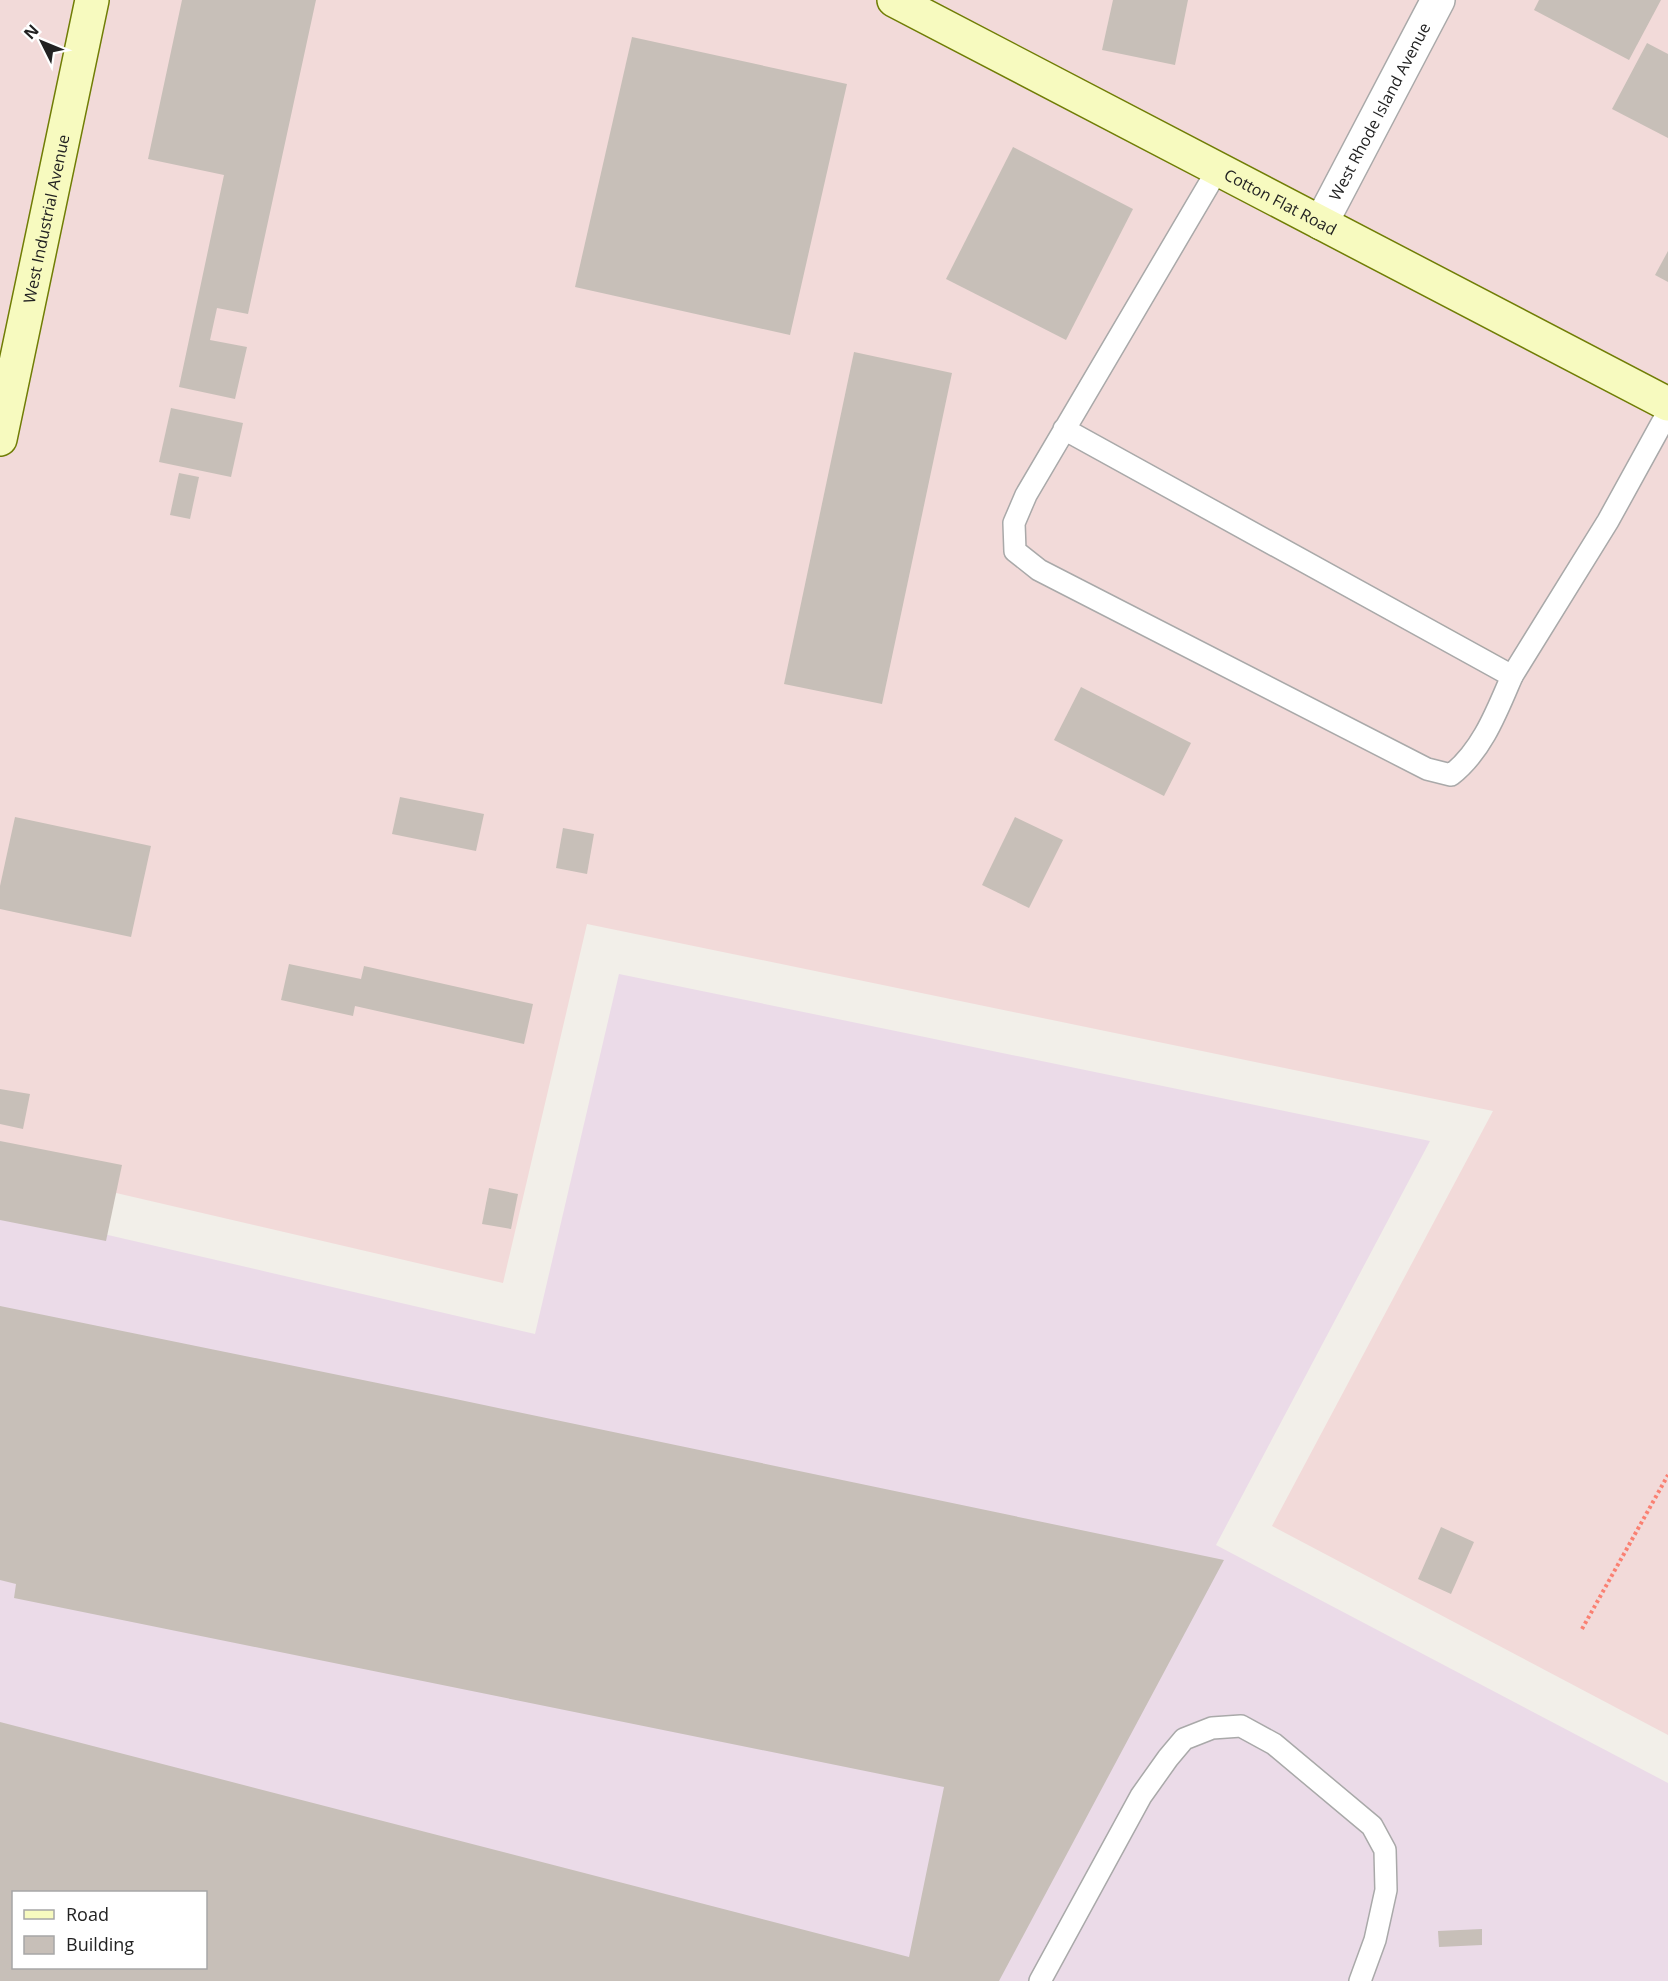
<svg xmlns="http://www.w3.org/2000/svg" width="1668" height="1981" viewBox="0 0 1668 1981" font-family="'Open Sans',sans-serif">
	<rect width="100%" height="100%" fill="#f2efe9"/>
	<path fill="#f2dad9" d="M0,0H1668V1735L1272,1526L1493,1111L587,924L503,1283L0,1166Z"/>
	<path fill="#ebdbe8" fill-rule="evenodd" d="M619,974L1430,1141L1216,1545L1668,1783V1981H0V1210L535,1334ZM14,1892H206V1968H14Z"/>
	<g fill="#c7bfb8" fill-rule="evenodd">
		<path d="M182,0H316L248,314L217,308L210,340L247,347L235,399L179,387L224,175L148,159Z"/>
		<path d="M1113,0H1188L1175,65L1102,50Z"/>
		<path d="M1539,0H1661L1629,60L1534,10Z"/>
		<path d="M632,37L847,84L790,335L575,287Z"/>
		<path d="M1647,43L1668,54V138L1612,109Z"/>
		<path d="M1013,147L1133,209L1066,340L946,279Z"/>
		<path d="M1668,251V282L1655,275Z"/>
		<path d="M854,352L952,373L882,704L784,684Z"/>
		<path d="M171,408L243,423L231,477L159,462Z"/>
		<path d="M179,473L199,477L190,519L170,515Z"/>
		<path d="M1081,687L1191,743L1164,796L1054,740Z"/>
		<path d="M400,797L484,814L476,851L392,834Z"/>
		<path d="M15,817L151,846L131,937L0,909V886Z"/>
		<path d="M1015,817L1063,840L1029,908L982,885Z"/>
		<path d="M563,828L594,834L587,874L556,868Z"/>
		<path d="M289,964L361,979L364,966L533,1004L524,1044L355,1006L353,1016L281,1000Z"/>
		<path d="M0,1089L30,1094L23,1129L0,1124Z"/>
		<path d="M0,1141L122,1165L106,1241L0,1220Z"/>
		<path d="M489,1188L518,1194L511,1229L482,1224Z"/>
		<path d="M0,1306L446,1397L1224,1560L999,1981H0V1722L909,1957L944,1787L14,1598L16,1584L0,1580ZM14,1892H206V1968H14Z"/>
		<path d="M1441,1527L1474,1542L1451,1594L1418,1579Z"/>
		<path d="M1482,1929V1945L1439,1947L1438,1931Z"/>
	</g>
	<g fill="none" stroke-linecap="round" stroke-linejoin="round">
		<g stroke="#a9a9a9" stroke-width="24">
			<g id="lane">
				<path d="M1064,429L1512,676C1497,711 1482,751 1451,775L1427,769L1039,570L1015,551L1014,523L1026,495L1218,169"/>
				<path d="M1512,676L1608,521L1668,412"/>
				<path d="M1040,1981L1141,1796L1168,1758L1184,1739L1212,1728L1241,1726L1274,1744L1372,1826L1385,1850L1386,1890L1375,1940L1360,1981"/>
			</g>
		</g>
		<g stroke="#a9a9a9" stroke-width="36">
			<g id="street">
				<path id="s1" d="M1321,223L1438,0"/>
			</g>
		</g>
		<g stroke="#707d05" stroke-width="36">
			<g id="secondary">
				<path id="s2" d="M894,0L1668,404"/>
				<path id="s3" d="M0,439L92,0"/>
			</g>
		</g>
		<path stroke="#fa8072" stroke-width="4" stroke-dasharray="3 3" stroke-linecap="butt" d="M1582,1629L1668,1475"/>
		<use href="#lane" stroke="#fff" stroke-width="21"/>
		<use href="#street" stroke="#fff" stroke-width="33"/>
		<use href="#secondary" stroke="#f7fabf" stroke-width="33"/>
	</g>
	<g text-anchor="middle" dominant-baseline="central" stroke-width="5" stroke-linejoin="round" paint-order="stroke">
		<g font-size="16" fill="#222" stroke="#fff">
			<text stroke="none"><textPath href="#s1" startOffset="126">West Rhode Island Avenue</textPath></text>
			<text stroke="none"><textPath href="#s2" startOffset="436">Cotton Flat Road</textPath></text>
			<text stroke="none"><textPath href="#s3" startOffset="225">West Industrial Avenue</textPath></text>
		</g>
	</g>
	<rect x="12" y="1891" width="195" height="78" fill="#ffffff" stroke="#a7a7a7" stroke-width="1.5"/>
	<rect x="24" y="1910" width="30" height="9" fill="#f7fabf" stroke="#a7a7a7" stroke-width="1.5"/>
	<text x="66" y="1921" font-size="18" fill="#222222">Road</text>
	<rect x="24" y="1936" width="30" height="18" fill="#c7bfb8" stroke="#a7a7a7" stroke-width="1.5"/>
	<text x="66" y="1951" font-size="18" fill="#222222">Building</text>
	<g transform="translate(42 42) rotate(313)" stroke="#ffffff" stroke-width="4.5" paint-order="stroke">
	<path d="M0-4.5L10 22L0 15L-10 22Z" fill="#222222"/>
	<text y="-9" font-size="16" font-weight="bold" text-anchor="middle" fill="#222222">N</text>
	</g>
</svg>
